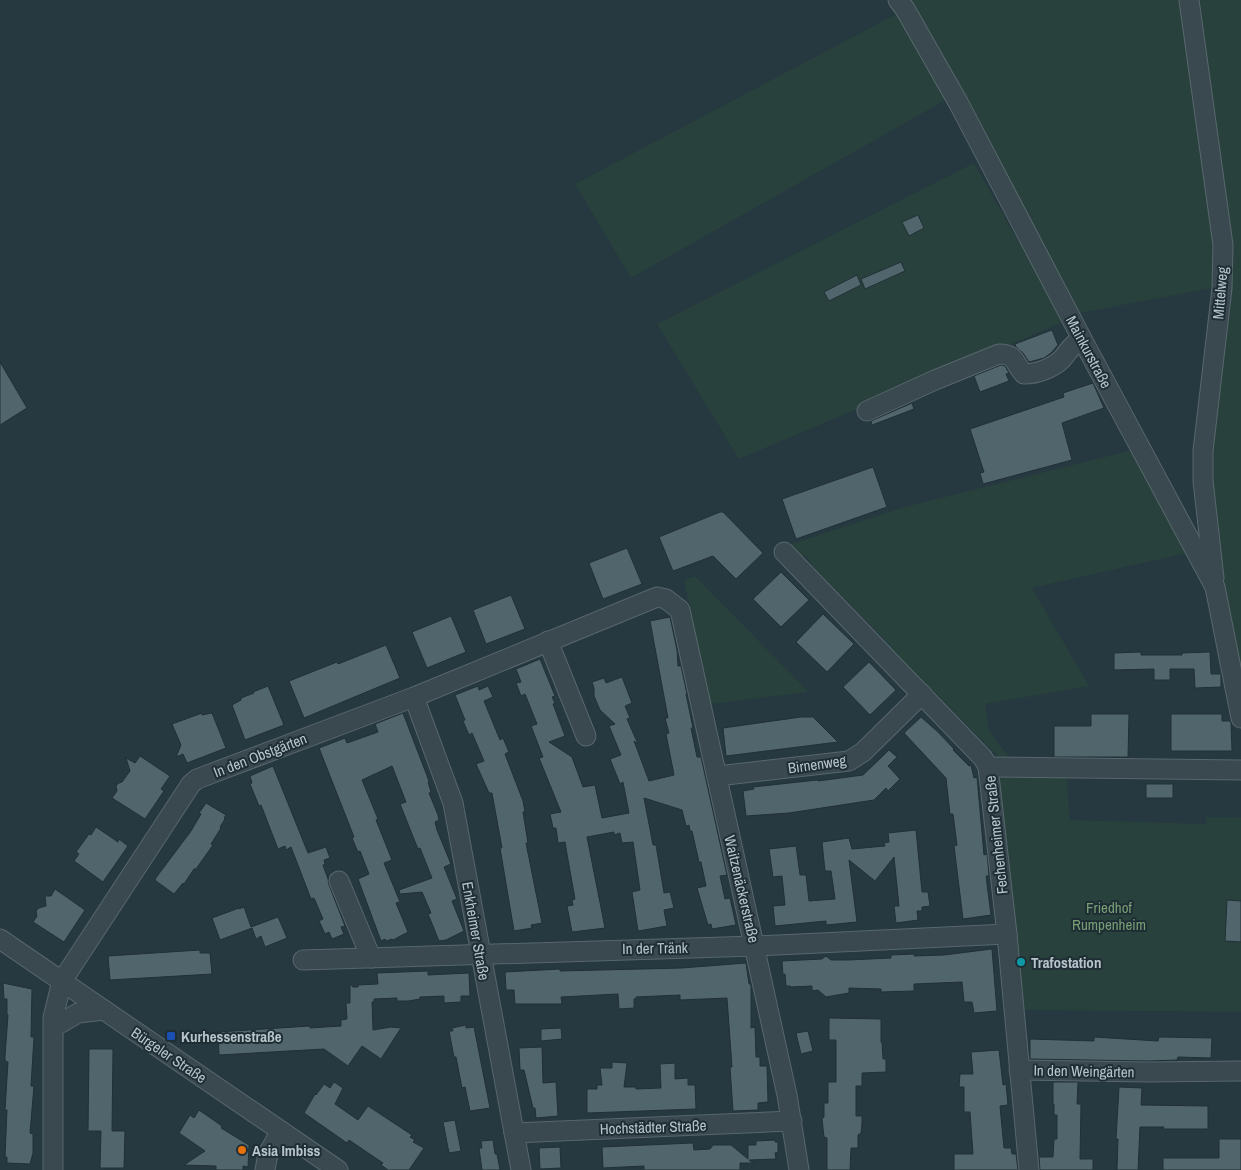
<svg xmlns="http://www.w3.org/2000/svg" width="1241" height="1170" viewBox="0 0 1241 1170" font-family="'Archivo Narrow',sans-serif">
	<rect width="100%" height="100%" fill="#263840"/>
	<g fill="#28413c">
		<path d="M902,0H1186L1200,99L1217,287L1075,314Z"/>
		<path d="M1194,0H1241V695L1214,549L1205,454L1228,256Z"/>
		<path d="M902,11L951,97L631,278L575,184Z"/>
		<path d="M974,163L1018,241L1025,239L1068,320L739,459L657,324Z"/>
		<path d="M1137,449L1191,552L1032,588L1089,686L985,704L989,731L1013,762H1003L815,569L805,555L800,558L788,545L905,507Z"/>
		<path d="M695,576L809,692L710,704L684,580Z"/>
		<path d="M1007,772L1066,773L1070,820L1206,824V817L1241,818V1012L1021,1010L998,779Z"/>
	</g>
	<g fill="#51666c" stroke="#213037">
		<path d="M918,215L924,228L909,236L902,222Z"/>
		<path d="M901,262L905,271L865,289L861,279Z"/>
		<path d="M857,275L861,285L829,301L824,292Z"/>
		<path d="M1052,330L1058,345L1051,353L1044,358L1029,362L1023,353L1016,347L1015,344Z"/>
		<path d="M0,362L27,408L0,425Z"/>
		<path d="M1001,365L1005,366L1009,373L1006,374L1009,381L980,392L974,376Z"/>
		<path d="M1093,383L1104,408L1062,423L1072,460L983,484L980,473L984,472L970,429L1064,397L1063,393Z"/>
		<path d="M912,403L914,409L872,425L871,421Z"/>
		<path d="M873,467L887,507L796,539L782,499Z"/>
		<path d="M720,512H723L763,553L736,579L713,556L673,571L659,537Z"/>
		<path d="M627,548L642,584L603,599L589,563Z"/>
		<path d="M781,572L809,600L781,627L753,599Z"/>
		<path d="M511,595L525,629L486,644L473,610Z"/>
		<path d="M823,614L854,644L827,672L796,642Z"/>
		<path d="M451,616L466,652L427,668L412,632Z"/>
		<path d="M670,617L677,650L678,666H681L687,694H686L693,728H691L697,757H701L727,875L720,876L725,899L730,898L736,925L712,929L711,924L708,925L697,888L706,886L701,862H699L692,831H690L689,825L686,826L682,810L644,798L653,845H656L664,893L670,892L674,908L664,910L667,926L638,931L632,892L640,890L633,842L622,843L620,833L614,835V832L587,837L605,928L572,932L567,906L573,905L572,900L575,899L567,854L565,842L558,843L556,828H553L550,814L561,812L539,758L543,757L531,726L537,724L525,694L521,696L516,683L521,682L516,669L540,659L555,696L552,697L555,703L553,704L565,736L549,742L572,757L583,787L595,785L602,818L629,813L623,782L620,784L610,759L621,755L609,726L615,724L600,710L594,696V688L592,682L604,678L606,683L622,677L632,703L625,706L630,718L627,719L638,744L634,741L649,781L674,775L666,734L669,733L665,718H668L650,621Z"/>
		<path d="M386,645L400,678L304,718L289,681L337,662L338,664Z"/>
		<path d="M1141,652V655H1182V653L1210,652L1211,674H1221V687L1195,688L1194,669H1170V680H1154V669L1114,670V653Z"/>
		<path d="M869,662L896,690L870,715L843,687Z"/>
		<path d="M268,686L284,725L245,740L232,705L241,700V698L254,693L253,692Z"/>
		<path d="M478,686L479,690L488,686L493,697L484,701L500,740L503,738L509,752L505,754L523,801L525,812H523L528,843H526L542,923L531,925L532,928L514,931L500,848H502L492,793H489L476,764L484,761L472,733L469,735L463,721L465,720L455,695Z"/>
		<path d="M202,713V715L212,713L226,748L187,763L183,754L176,757L181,745L172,724Z"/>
		<path d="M403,713L429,781L428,782L431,792L429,793L438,815L439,820L435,822L437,830L451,864L444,867L457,899L452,901L464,931L446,940L439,941L428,914L431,913L422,892L400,894L399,890L432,878L420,848L418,849L400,804L406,802L392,766L362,780L378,819L376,820L392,860L384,863L400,902L396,903L408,932L393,940L392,939L386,941L385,939L381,941L358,879L369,874L360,851L358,852L352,838L354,837L319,748L345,738L347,743L378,732L375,724Z"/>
		<path d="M1091,714H1129L1128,757H1054V726H1091Z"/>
		<path d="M1171,714H1222V721H1230L1231,723L1232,751H1171Z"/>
		<path d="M801,717H813L838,742L726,756L723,728Z"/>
		<path d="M921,717L938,732L954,749L953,750L969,766L971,765L974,778L977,777L984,855L987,854L988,863L989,876H986L991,915L963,919L954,846L957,845L953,814H950L946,778L904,733Z"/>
		<path d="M889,750L897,757L888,766L900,779L888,791L886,788L874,800L789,813L746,816L743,791L754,789L753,787L817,780L818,781L863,775Z"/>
		<path d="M140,756L170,776L161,789L164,791L145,819L112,798L117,791L116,786L119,783L122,782L130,771L126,758L135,763Z"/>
		<path d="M273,766L308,853L326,847L330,858L324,860L325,864L323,865L328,879L329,885L345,926L341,927L344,934L332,939L329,932L325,934L319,921L323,919L314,898L311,899L291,847L286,850L285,846L278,849L261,805L259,806L250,784L252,783L250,776Z"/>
		<rect x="1146" y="784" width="27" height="14"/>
		<path d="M206,803L226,815L224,818L225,819L220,827L221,828L211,844L213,845L196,869H194L184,884L183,883L174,894L156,881L155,879L191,831L201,814L199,813Z"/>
		<path d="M96,827L118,842L119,839L128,846L103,882L74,861L79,854L76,852L89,834L91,835Z"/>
		<path d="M916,830L922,892H928L930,906L922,907V911H917L918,920L896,923L894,906H899L894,857L875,881L849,860L857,922L826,925V921L775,926L773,906L785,905L782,876L773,877L769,849L796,846L800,875H806L809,901L835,899L831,871H825L822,842L849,838L852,849L885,846L884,843L889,842L888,833Z"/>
		<path d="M55,889L85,910L64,942L33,922L37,916L36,911L39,908L46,906L45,896H51Z"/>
		<path d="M1227,900L1241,901V942L1225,941Z"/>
		<path d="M244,907L251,927L278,917L287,938L265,947L261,936L256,939L252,928L220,940L212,918L239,908V909Z"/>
		<path d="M992,949L997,1011L974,1013L972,1002H964L962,982L914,984V991L881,992V989L849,988V993L826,997L818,990L812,991V986L790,987V986H786L785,974L783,975L782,961L822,959L826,956L831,960H848L891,958V955L914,954V956L944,955Z"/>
		<path d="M200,950V953H210L212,974L110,980L108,956Z"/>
		<path d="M746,963L749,984H751V1028L755,1027L756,1057H760V1066H767L768,1102L758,1103V1110L733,1111L730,1067H732L727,998L680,1000V995L636,997V999H634V1008L619,1009L618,994L561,997L562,1004H515L514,990H506L505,972L560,969V971L682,968Z"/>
		<path d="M428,971V975L469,973L470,996H461V1002L444,1003V996L420,997V999L408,1001H397V998L374,999V1002H372L373,1030L391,1027L401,1028L381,1059L362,1046L348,1066L324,1049L219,1055L218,1032L310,1026V1028L341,1026V1020L347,1019L346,1003H350V984L353,987H358V985L378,984L377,973Z"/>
		<path d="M3,983L32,989L31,1037H34L31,1086H34L30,1133L33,1134V1153L30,1164L7,1163V1157H5L7,1110H5L8,1062L5,1061V1056L8,1015H7V999H4Z"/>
		<path d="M829,1018L881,1019V1042H882L883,1059H886V1072L862,1073V1086H856V1116H862V1124L861,1133L858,1135V1148H851L850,1170H827V1138L824,1137L822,1119L824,1117V1103H828V1082H836V1040H829Z"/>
		<path d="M466,1025V1028L474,1027L490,1108L470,1111L465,1087L462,1088L456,1057H454L449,1031H453L452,1028Z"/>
		<path d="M561,1028L562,1039L541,1041V1029Z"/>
		<path d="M808,1031L813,1051L801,1054L796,1033Z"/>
		<path d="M1094,1037L1158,1041L1159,1037L1212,1038L1211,1058L1178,1057L1177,1060L1148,1061L1030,1059V1039L1094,1041Z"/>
		<path d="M542,1047L543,1083L556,1082L558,1116L536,1118L535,1108H533L524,1070H520L519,1048Z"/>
		<path d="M89,1049H113L112,1131H125L124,1168H100L101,1131H88Z"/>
		<path d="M999,1050L1003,1085L1006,1084L1008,1105L1000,1106L1004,1148H1011L1012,1154H1016L1018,1170H954V1154H973L970,1112H964V1087H959L960,1074H973L971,1052Z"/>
		<path d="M612,1062L627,1063L624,1087H636V1089L661,1088L660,1064L675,1063V1079L688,1078V1085H695L696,1109L587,1113V1089H597V1085H602L600,1068H612Z"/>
		<path d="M334,1082L343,1088L335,1104L358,1120L368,1106L412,1135L410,1137L415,1140L413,1142L424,1148L409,1170H388L381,1165L383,1163L349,1140L347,1143L304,1113L315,1094L316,1095L324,1084L330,1088Z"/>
		<path d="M1053,1082H1078L1077,1104H1081L1080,1159H1093V1170H1040L1039,1157H1053L1054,1139H1057V1115H1054V1104H1053Z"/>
		<path d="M1119,1087L1142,1088L1141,1105L1208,1106V1129H1163L1164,1127H1140L1138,1170H1117L1118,1139H1116Z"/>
		<path d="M199,1110L222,1126L221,1128L249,1145L248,1167L243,1166V1170H216V1166L184,1165L205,1151L179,1133L190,1115L194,1118Z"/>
		<path d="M455,1120L461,1151L449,1153L443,1122Z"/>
		<path d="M1219,1139H1241V1170H1163V1158H1219Z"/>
		<path d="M493,1140L495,1154H497L500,1170H482L479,1148H482L481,1141Z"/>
		<path d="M775,1140V1142H778V1152L775,1153L776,1159L749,1160L753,1163H740V1170H644V1166L603,1168L602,1147L693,1143L694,1150L710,1149L713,1145H731L748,1159V1145H756V1141Z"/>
		<path d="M560,1147L561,1168L540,1169L539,1148Z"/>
	</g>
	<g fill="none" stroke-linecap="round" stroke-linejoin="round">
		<g stroke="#58676d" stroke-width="21">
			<g id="minor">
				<path d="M898,0L905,9L959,104L1082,339L1215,587L1241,718"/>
				<path d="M1189,0L1223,245L1222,288L1203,451V481L1214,578"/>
				<path d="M867,411L935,380L999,354C1017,354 1014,364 1024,374C1037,374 1053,368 1062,359C1069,351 1072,344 1082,339"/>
				<path d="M784,552L983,758L988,767L1007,934L1029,1170"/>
				<path d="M548,641L586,736"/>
				<path d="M414,697L453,803L521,1170"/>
				<path d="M988,767L1241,770"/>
				<path d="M717,776L849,761L863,752L922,694"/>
				<path d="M339,881L371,958"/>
				<path d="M0,939L338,1170"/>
				<path d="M303,960L755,946L1007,934"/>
				<path d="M61,1023L78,1013L104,1010"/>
				<path d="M1019,1070L1148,1072L1241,1071"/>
				<path d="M514,1133L792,1121"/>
				<path d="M53,1170V1018L62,981L191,784L197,779L414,697L657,597L666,599L680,610L787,1095L799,1170"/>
				<path d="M265,1170L268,1154L281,1131"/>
			</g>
		</g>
		<use href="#minor" stroke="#3a494f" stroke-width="19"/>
	</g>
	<circle fill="#0f9aa8" stroke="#1f2e35" stroke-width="2" cx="1021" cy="962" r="5"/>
	<rect fill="#1a4fb4" stroke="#1f2e35" stroke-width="2" x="166" y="1031" width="10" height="10" rx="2.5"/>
	<circle fill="#e8710a" stroke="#1f2e35" stroke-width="2" cx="242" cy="1150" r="5"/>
	<g text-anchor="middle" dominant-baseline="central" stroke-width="4" stroke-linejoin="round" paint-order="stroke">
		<g font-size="15" fill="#b7c4ca" stroke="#1f2e35">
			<text transform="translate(1220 293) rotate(-85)">Mittelweg</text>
			<text transform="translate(1089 352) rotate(62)">Mainkurstraße</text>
			<text transform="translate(260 755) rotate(-21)">In den Obstgärten</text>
			<text transform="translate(817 764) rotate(-8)">Birnenweg</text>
			<text transform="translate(996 835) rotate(-96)">Fechenheimer Straße</text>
			<text transform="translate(742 889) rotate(77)">Waitzenäckerstraße</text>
			<text transform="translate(476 931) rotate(80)">Enkheimer Straße</text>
			<text transform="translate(655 948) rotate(-1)">In der Tränk</text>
			<text transform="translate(169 1055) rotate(34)">Bürgeler Straße</text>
			<text transform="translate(1084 1071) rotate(1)">In den Weingärten</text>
			<text transform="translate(653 1127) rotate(-2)">Hochstädter Straße</text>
		</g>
		<g font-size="15" fill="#789f75" stroke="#1f2e35">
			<text x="1109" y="907">Friedhof<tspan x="1109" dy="17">Rumpenheim</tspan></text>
		</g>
		<g font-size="15" font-weight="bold" fill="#b7c4ca" stroke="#1f2e35" text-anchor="start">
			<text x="1031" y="962">Trafostation</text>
			<text x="181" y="1036">Kurhessenstraße</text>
			<text x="252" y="1150">Asia Imbiss</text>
		</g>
	</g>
</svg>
